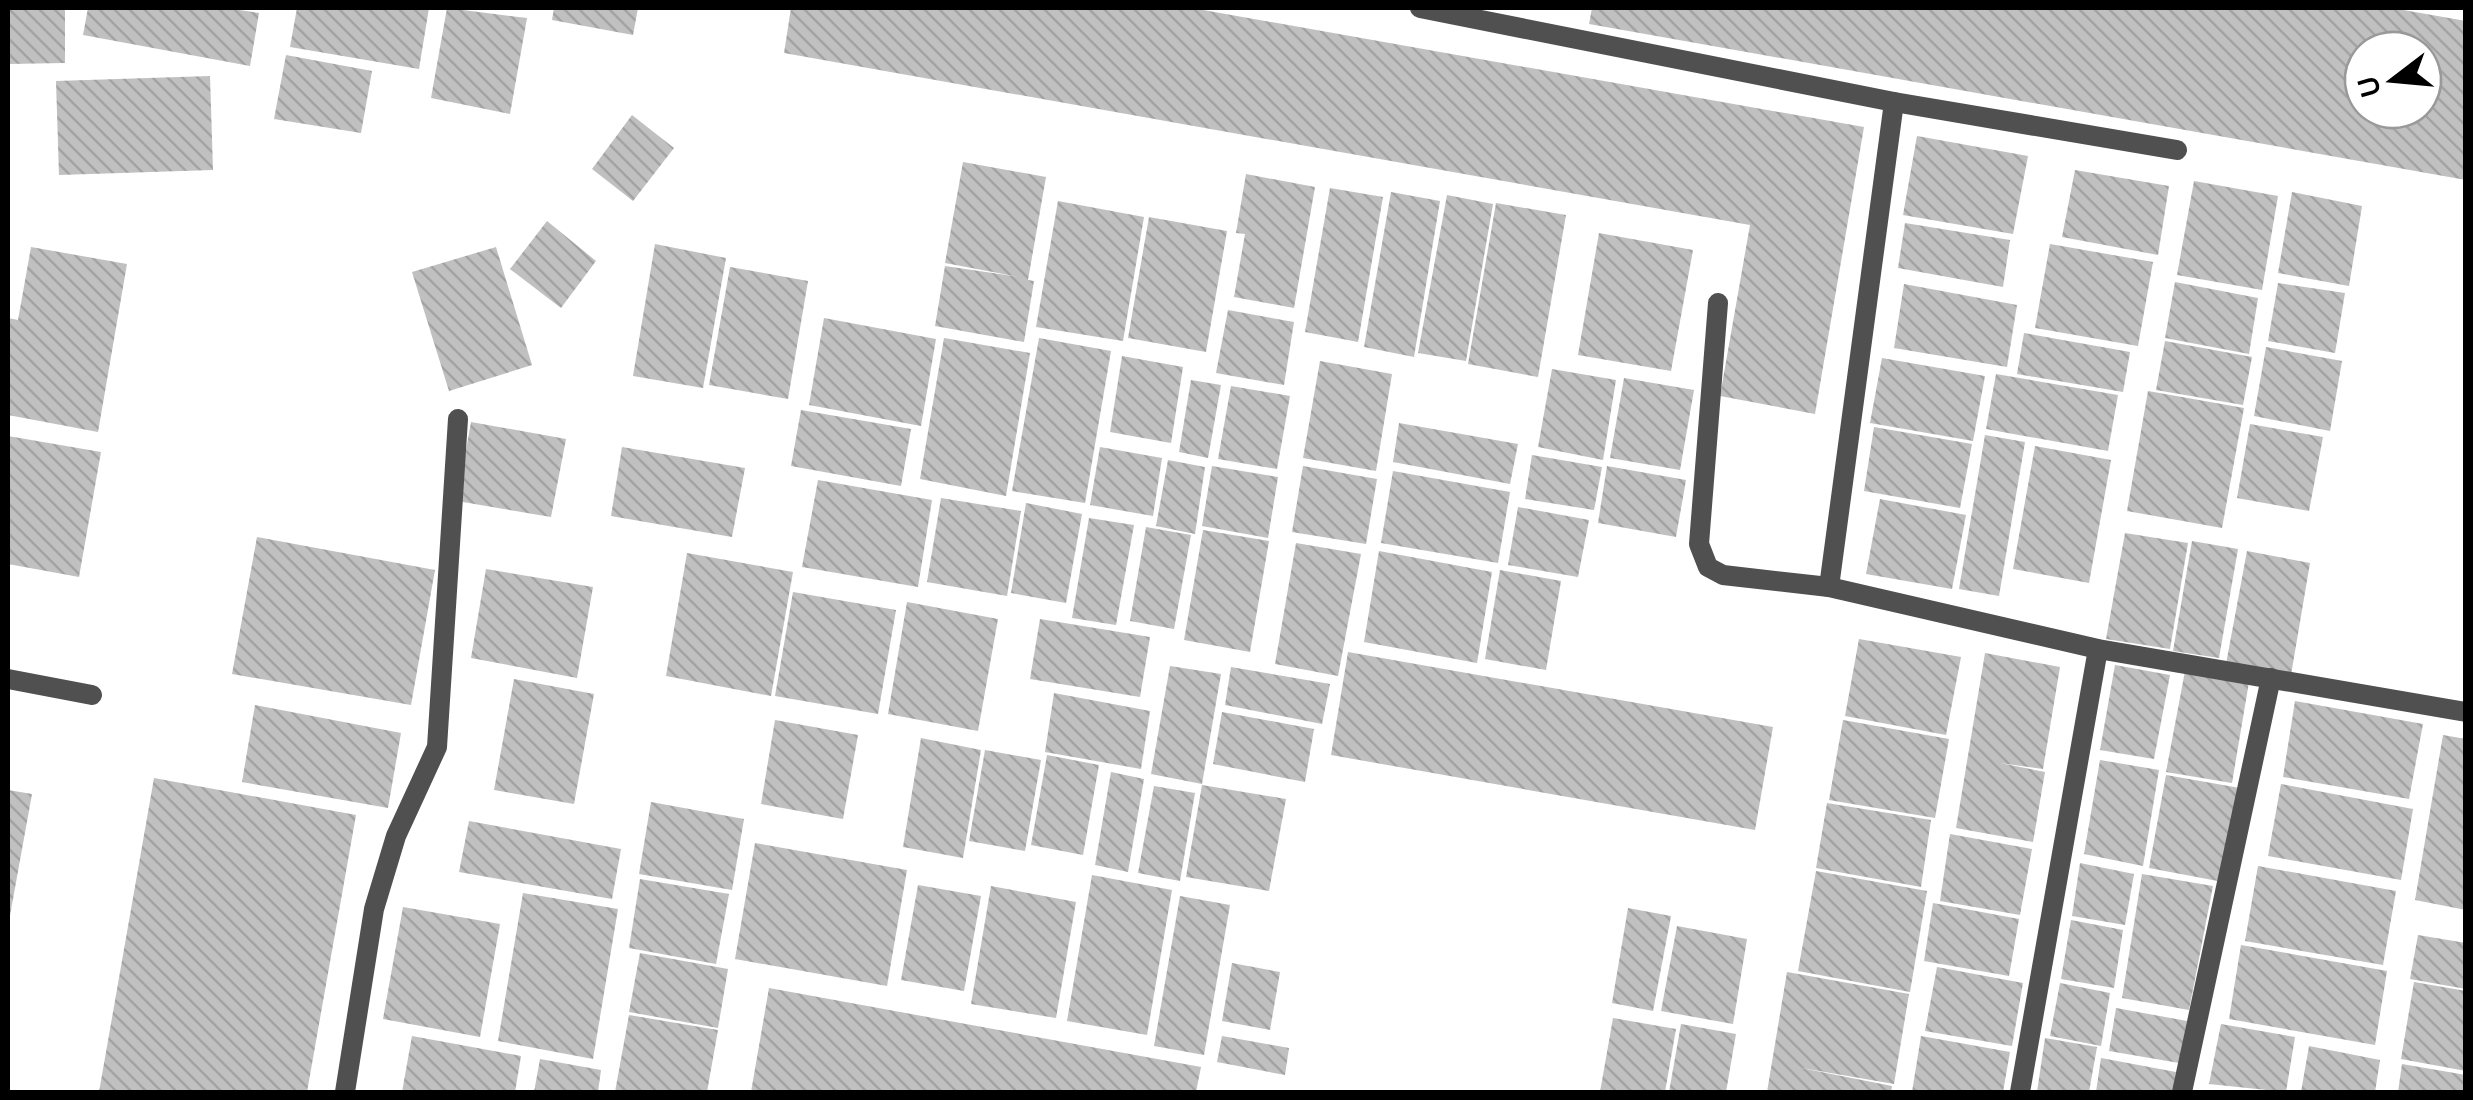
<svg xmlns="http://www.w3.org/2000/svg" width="2473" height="1100" viewBox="0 0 2473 1100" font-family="Cabin,sans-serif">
	<defs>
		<pattern id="building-back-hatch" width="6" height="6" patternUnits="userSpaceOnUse" patternTransform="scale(2.5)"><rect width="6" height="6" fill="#c0c0c0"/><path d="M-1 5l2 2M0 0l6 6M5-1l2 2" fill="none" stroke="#a3a3a3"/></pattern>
	</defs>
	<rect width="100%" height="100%" fill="#fff"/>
	<g fill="url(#building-back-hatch)" fill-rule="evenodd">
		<path d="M8,8H65V63L8,64Z"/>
		<path d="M88,8H226L259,13L250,66L83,35Z"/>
		<path d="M297,8H429L419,69L290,47Z"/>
		<path d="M447,8L527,18L510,114L431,98Z"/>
		<path d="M554,8H638L633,35L552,20Z"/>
		<path d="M791,8H1192L1864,127L1815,414L1720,396L1750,225L784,53Z"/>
		<path d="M1592,8H2392L2466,21V180L1589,24ZM2363,50H2423V110H2363Z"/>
		<path d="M286,55L372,71L361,133L274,119Z"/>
		<path d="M210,76L213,170L59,175L56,81Z"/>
		<path d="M632,115L674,148L633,201L592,169Z"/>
		<path d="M1917,136L2028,156L2013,234L1903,215Z"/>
		<path d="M963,162L1046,177L1028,280L1034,281L1024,342L935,326L945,266L1019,277L945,263Z"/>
		<path d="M2075,170L2169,186L2158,255L2062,237Z"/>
		<path d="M1246,174L1315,187L1294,308L1234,297L1245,234L1236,233Z"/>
		<path d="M2194,181L2278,196L2262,290L2177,275Z"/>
		<path d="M1330,188L1383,197L1358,342L1305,332Z"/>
		<path d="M1391,192L1440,201L1414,357L1364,347Z"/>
		<path d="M2292,192L2362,206L2349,286L2278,273Z"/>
		<path d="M1447,195L1493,204L1466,361L1418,353Z"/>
		<path d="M1058,201L1144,217L1123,341L1036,327Z"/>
		<path d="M1496,203L1566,215L1538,377L1468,364Z"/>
		<path d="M1149,217L1227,231L1206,352L1128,338Z"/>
		<path d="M547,221L596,261L561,308L510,269Z"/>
		<path d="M1905,223L2010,240L2003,287L1898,268Z"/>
		<path d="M1599,233L1693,250L1671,371L1578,355Z"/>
		<path d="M655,244L726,258L703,388L633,376Z"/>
		<path d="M2050,244L2153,262L2138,346L2035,328Z"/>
		<path d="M31,247L127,264L98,432L8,415V318L18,320Z"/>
		<path d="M496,247L532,365L449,391L412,272Z"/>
		<path d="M730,267L808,281L788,399L709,385Z"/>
		<path d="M2175,282L2258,298L2249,354L2165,338Z"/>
		<path d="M2278,283L2345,293L2335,353L2268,341Z"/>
		<path d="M1904,284L2017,305L2007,367L1894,348Z"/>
		<path d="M1228,310L1294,322L1284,385L1216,373Z"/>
		<path d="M824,318L936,339L921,426L809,405Z"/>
		<path d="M2024,333L2130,352L2123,392L2017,374Z"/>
		<path d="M944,338L1030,353L1006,496L920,479Z"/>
		<path d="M1039,338L1111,351L1085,503L1012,491Z"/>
		<path d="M2165,341L2252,357L2243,405L2156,390Z"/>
		<path d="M2266,347L2342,361L2330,431L2254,416Z"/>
		<path d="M1122,356L1183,367L1171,443L1110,432Z"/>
		<path d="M1882,358L1985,376L1973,441L1870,423Z"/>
		<path d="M1320,361L1392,374L1376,471L1303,458Z"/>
		<path d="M1552,369L1616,380L1603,460L1538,447Z"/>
		<path d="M1996,374L2118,395L2108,451L1986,429Z"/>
		<path d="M1624,378L1694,390L1680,470L1610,458Z"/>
		<path d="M1191,380L1221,385L1208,458L1179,452Z"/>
		<path d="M1231,386L1290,396L1277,469L1218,459Z"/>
		<path d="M2148,391L2244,408L2222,528L2127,511Z"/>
		<path d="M801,410L911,429L901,486L791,466Z"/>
		<path d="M471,422L566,439L551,517L457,501Z"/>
		<path d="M1399,423L1518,444L1510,484L1393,462Z"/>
		<path d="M2250,424L2323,437L2309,511L2237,498Z"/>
		<path d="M1874,427L1972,444L1960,508L1864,491Z"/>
		<path d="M1985,435L2025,442L1999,596L1959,589Z"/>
		<path d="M8,436L101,452L79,577L8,564Z"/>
		<path d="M2035,446L2111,460L2089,583L2013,569Z"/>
		<path d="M622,447L745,468L732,537L611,516Z"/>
		<path d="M1100,447L1162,458L1153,516L1090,505Z"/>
		<path d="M1532,455L1602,467L1594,510L1525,499Z"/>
		<path d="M1168,460L1205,467L1195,534L1156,526Z"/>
		<path d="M1212,466L1278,477L1268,538L1202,526Z"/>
		<path d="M1303,466L1377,479L1366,544L1292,532Z"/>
		<path d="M1607,466L1686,480L1676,537L1598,523Z"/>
		<path d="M1393,471L1510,492L1498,563L1381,543Z"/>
		<path d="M818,480L932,500L918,587L802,567Z"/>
		<path d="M941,498L1021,511L1007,596L927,582Z"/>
		<path d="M1880,499L1966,515L1952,589L1866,574Z"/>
		<path d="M1026,503L1082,514L1066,603L1011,593Z"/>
		<path d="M1518,507L1589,520L1578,577L1508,565Z"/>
		<path d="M1089,518L1134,525L1116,625L1072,618Z"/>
		<path d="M1146,527L1191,535L1174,629L1130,621Z"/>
		<path d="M1203,530L1269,541L1250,652L1184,640Z"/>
		<path d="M2125,533L2188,543L2170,649L2106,639Z"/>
		<path d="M257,537L435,570L411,705L232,674Z"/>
		<path d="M2192,541L2238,549L2219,658L2173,651Z"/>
		<path d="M1296,543L1361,554L1338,676L1275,664Z"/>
		<path d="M1379,551L1492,572L1477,663L1364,642Z"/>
		<path d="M2247,551L2310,563L2291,675L2226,664Z"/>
		<path d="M687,553L793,572L771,696L666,676Z"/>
		<path d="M486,569L593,587L577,678L471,658Z"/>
		<path d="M1500,570L1561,581L1546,670L1485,659Z"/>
		<path d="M793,592L896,610L878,714L775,696Z"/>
		<path d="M907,602L998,619L978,731L888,714Z"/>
		<path d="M1040,619L1150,637L1140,697L1030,679Z"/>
		<path d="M1859,639L1961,657L1946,735L1845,716Z"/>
		<path d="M1348,652L1773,727L1755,830L1331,755Z"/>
		<path d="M1985,653L2060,667L2043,769L2000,763L2045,772L2033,842L1956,828Z"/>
		<path d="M2115,665L2170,675L2154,759L2100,750Z"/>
		<path d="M1170,666L1221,674L1202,784L1151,774Z"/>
		<path d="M1231,667L1330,684L1322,724L1225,705Z"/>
		<path d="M2185,671L2249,682L2232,783L2166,772Z"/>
		<path d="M514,679L594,694L574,804L494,790Z"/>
		<path d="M1054,693L1150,711L1141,769L1045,752Z"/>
		<path d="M2295,701L2423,724L2409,799L2283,777Z"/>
		<path d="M255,705L401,733L388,808L242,782Z"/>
		<path d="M1222,712L1314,729L1305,782L1213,764Z"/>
		<path d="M775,720L858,735L843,819L761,804Z"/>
		<path d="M1843,720L1949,739L1935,818L1829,800Z"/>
		<path d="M2443,735L2466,739V910L2415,900Z"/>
		<path d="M921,738L981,750L963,858L903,847Z"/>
		<path d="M985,750L1041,760L1025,851L969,841Z"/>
		<path d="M1047,755L1099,765L1083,855L1031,845Z"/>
		<path d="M2100,760L2159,770L2143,866L2084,854Z"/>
		<path d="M1111,772L1144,779L1128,872L1095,865Z"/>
		<path d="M2166,775L2240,788L2223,882L2149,868Z"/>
		<path d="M154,778L356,815L307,1092H99Z"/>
		<path d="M2281,784L2413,809L2401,880L2268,856Z"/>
		<path d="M1202,785L1286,799L1269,891L1186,877Z"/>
		<path d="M1154,786L1195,793L1180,881L1138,873Z"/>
		<path d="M8,790L32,794L9,921H8Z"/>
		<path d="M651,802L744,819L732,890L639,874Z"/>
		<path d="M1827,803L1931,820L1921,887L1816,868Z"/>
		<path d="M469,821L621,849L612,899L459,872Z"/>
		<path d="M1950,834L2032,849L2020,915L1940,901Z"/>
		<path d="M755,843L907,870L887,986L735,959Z"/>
		<path d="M2080,863L2134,874L2125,925L2072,916Z"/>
		<path d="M2258,866L2396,891L2383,965L2245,941Z"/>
		<path d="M1816,871L1927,891L1910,992L1798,971Z"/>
		<path d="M2142,874L2213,886L2189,1010L2122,998Z"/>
		<path d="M1092,875L1172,890L1147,1035L1067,1021Z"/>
		<path d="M640,879L729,894L716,964L629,948Z"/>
		<path d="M918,885L981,896L964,991L901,980Z"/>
		<path d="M991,886L1076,902L1056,1018L971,1004Z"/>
		<path d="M523,893L618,909L593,1059L498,1041Z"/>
		<path d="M1180,896L1230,905L1204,1055L1154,1046Z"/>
		<path d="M1933,903L2019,919L2009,976L1924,961Z"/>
		<path d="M403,907L500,924L480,1037L383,1019Z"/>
		<path d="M1628,908L1671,916L1653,1011L1612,1003Z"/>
		<path d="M2071,920L2123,930L2114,988L2061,979Z"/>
		<path d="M1677,926L1747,939L1733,1024L1661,1011Z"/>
		<path d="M2418,935L2466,943V989L2410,979Z"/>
		<path d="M2241,945L2387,971L2375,1045L2229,1019Z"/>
		<path d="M640,953L728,969L718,1028L629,1012Z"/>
		<path d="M1232,963L1280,972L1270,1030L1222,1021Z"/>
		<path d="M1937,967L2023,983L2012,1046L1925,1031Z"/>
		<path d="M1787,972L1909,994L1894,1084L1796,1067L1892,1086L1891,1092H1767Z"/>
		<path d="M2414,982L2466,991V1071L2401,1059Z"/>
		<path d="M2060,983L2110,993L2101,1046L2050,1036Z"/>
		<path d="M769,988L1201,1067L1196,1092H751Z"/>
		<path d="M2116,1008L2187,1021L2179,1063L2109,1051Z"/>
		<path d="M629,1015L718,1030L707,1092H615Z"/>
		<path d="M1613,1018L1676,1029L1665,1092H1600Z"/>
		<path d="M1681,1024L1736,1034L1726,1092H1669Z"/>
		<path d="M2221,1024L2295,1037L2286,1092L2209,1084Z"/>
		<path d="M412,1036L521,1056L515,1092H402Z"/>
		<path d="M1222,1036L1289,1048L1285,1075L1217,1062Z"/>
		<path d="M1921,1036L2010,1052L2003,1092H1912Z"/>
		<path d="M2045,1038L2097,1047L2089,1092H2037Z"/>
		<path d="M2309,1046L2380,1060L2375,1092H2301Z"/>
		<path d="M2101,1058L2176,1072L2173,1092H2096Z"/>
		<path d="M540,1059L601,1070L598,1092H534Z"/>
		<path d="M2402,1064L2466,1075V1092H2398Z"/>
	</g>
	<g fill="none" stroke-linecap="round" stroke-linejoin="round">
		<g stroke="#505050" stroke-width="20">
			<path d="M1420,8L1894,102L2177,150"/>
			<path d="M1718,303L1699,544L1708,567L1723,575L1829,587L2098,649L2466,712"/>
			<path d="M1829,587L1894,102"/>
			<path d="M8,679L92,695"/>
			<path d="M345,1092L374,909L396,836L437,747L458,419"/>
			<path d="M2020,1092L2098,649"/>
			<path d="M2182,1092L2271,678"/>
		</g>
	</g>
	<rect width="2473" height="1100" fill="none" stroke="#000000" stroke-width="20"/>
	<g transform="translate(2393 80) rotate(254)"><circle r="48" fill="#ffffff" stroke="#999999" stroke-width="2.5"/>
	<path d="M0-8L18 38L0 25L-18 38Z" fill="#000000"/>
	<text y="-15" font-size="28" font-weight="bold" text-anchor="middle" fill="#000000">U</text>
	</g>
</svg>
